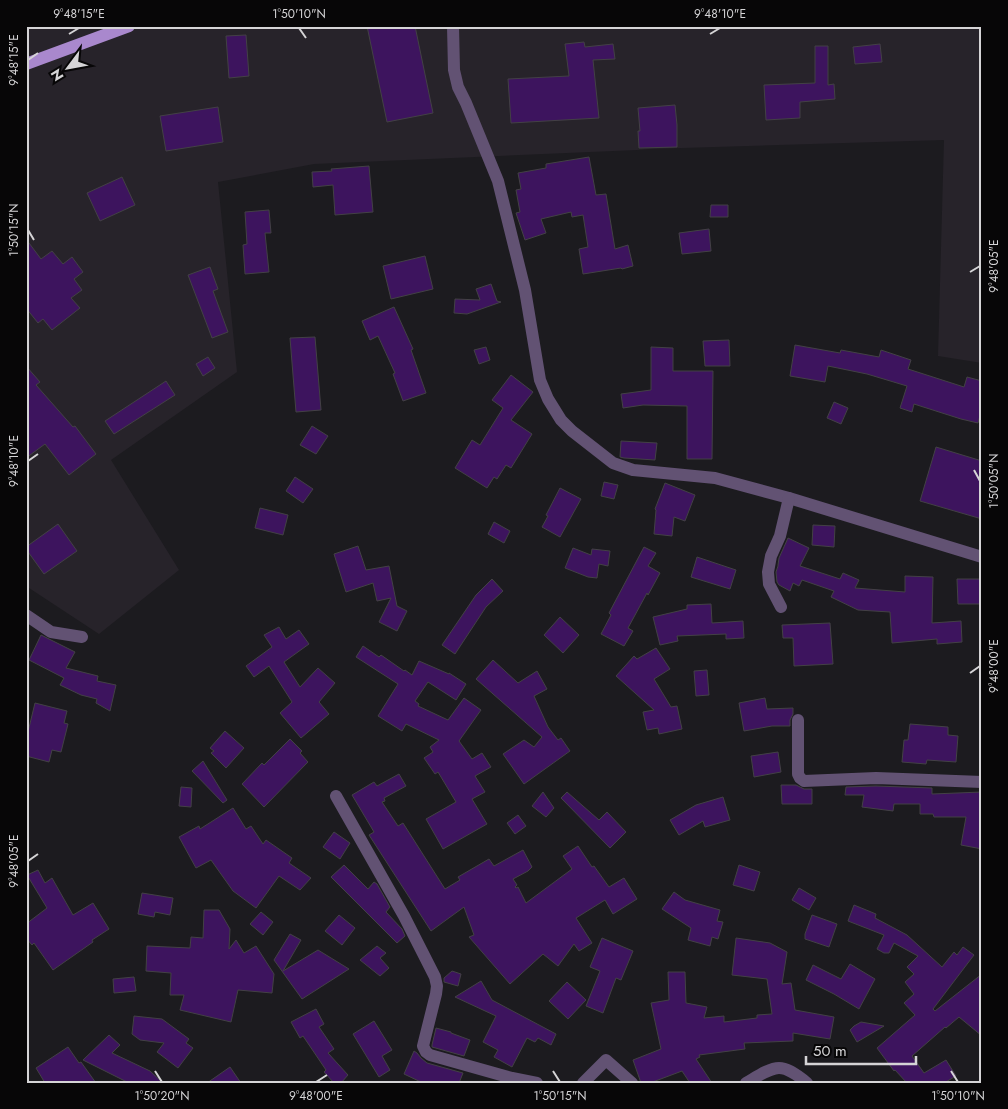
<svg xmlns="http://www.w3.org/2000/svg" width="1008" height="1109" viewBox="0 0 1008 1109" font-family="Jost,sans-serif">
	<rect width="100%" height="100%" fill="#1c1b1f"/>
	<path fill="#27232a" d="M26,26H982V363L938,356L944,140L649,149L637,150L314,164L218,182L237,372L111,460L179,570L99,634L26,586Z"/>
	<g fill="#3d145e" stroke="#434145">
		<path d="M367,26H415L433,113L387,122Z"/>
		<path d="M246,35L249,76L229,78L226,36Z"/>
		<path d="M584,42L585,47L613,44L615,59L593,60L599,118L511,123L508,79L569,76L565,44Z"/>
		<path d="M880,44L882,62L855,64L853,47Z"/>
		<path d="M815,46H828V85L834,84L835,99L800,102V118L766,120L764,85L815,83Z"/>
		<path d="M675,105L677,125V147L639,148L638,131H640L638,108Z"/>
		<path d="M218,107L223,142L166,151L160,116Z"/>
		<path d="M589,157L596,195L606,194L615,249L628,245L633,266L622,269L621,268L583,274L579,249L588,247L583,215L572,217L571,212L541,219L546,233L525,240L516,213L520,212L516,190L521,189L518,173L546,168V164Z"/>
		<path d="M369,166L373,212L335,215L333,185L313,187L312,172L332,171L331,169Z"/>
		<path d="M122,177L135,205L100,221L87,193Z"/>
		<path d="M711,205H728V217H710Z"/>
		<path d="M269,210L271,233H265L269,272L245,274L243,245L247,244L245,212Z"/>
		<path d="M709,229L711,251L682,254L679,233Z"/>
		<path d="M26,239L41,259L52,251L63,264L72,257L83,272L74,279L82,290L71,298L80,308L52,330L43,319L38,323L26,308Z"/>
		<path d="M425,256L433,289L391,299L383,266Z"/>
		<path d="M210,267L218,289L213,291L228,332L212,338L188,275Z"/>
		<path d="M491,284L497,301L501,302L467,314L454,313L455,299L480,300L476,289Z"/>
		<path d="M394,307L413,349L411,350L426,393L403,401L393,374L395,373L378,336L370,340L362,321Z"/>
		<path d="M315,337L321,410L296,412L290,338Z"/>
		<path d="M729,340L730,366H705L703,341Z"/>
		<path d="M795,345L840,353L841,350L879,357L881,350L911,360L908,369L964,387L967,377L982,381V408L978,423L961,419L914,404L912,412L900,408L907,386L867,374L828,366L825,382L790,376Z"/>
		<path d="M486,347L490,360L479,364L474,350Z"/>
		<path d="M651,347L673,348V371H713L712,459H687V406L643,405L623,408L621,394L651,390Z"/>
		<path d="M208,357L215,368L203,376L196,364Z"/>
		<path d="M26,366L40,382L36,385L73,427L75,426L96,454L69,475L45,444L26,458Z"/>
		<path d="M511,375L533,392L511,420L532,434L511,468L506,465L497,479L494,477L487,488L455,468L472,440L480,445L503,408L492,400Z"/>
		<path d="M166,381L175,395L114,434L105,421Z"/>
		<path d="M834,402L848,408L841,424L827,418Z"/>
		<path d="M312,426L328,436L316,454L300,445Z"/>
		<path d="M621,441L657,443L655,460L624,458L620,457Z"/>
		<path d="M936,447L982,461V519L920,501Z"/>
		<path d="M295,477L313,489L303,503L286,491Z"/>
		<path d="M604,482L618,485L614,499L601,496Z"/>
		<path d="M665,483L695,495L685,521L674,517L672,536L654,534L656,510L655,509Z"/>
		<path d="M560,488L581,499L560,537L542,527L548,516L546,515Z"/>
		<path d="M260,508L288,515L283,535L255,528Z"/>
		<path d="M494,522L510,531L504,543L488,534Z"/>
		<path d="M58,524L77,551L44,574L26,549V547Z"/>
		<path d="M813,525L835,526L834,547L812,545Z"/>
		<path d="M788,538L809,548L800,566L840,579L843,573L859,580L855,588L905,592V576L933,577L932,623L961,621L962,642L937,644V639L892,643L890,612L858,610L831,597L834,591L802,580L799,586L793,583L790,591L779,585L777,582L776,572L778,566V565L779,558Z"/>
		<path d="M358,546L366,570L389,566L397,606L407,611L397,631L379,622L391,598L377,601L373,583L346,592L334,554Z"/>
		<path d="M644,547L656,553L648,566L660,573L648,595L647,593L628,628L633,631L624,646L601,634L611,615L609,613Z"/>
		<path d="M573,548L591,555L592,549L610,551L608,566L599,564L597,578L588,577L565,568Z"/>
		<path d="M697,557L736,570L730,589L691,577Z"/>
		<path d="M492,579L503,591L486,607L455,654L442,645L476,595Z"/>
		<path d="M957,579H981V604H958Z"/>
		<path d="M711,604L712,623L743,621L744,638L726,639V634L677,636L678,641L660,645L653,617L687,609V605Z"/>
		<path d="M560,617L579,635L563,653L544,635Z"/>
		<path d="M830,623L833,664L794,666L793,638H783L782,625Z"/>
		<path d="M279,627L286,639L299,630L309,644L284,662L300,687L318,668L335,683L319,702L329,714L301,738L280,713L292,702L269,666L254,677L246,666L272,647L264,635Z"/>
		<path d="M41,635L75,652L66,668L98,676L97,681L116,685L110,711L96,703L97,699L81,695L60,685L64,678L29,660Z"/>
		<path d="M363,646L379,657L381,655L404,671L405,670L412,675L419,661L449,674V673L466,684L456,700L428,682L415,701L419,704L418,706L448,720L464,698L481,710L459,741L472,759L482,753L491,767L475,776L485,792L472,799L487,824L443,849L426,819L456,802L438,772L435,774L424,758L433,752L430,747L439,740L406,724L402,731L378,716L398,684L356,657Z"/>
		<path d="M656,648L670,669L654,679L671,707L677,706L682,729L659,734L658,728L647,730L643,712L654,710L616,676L634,656L637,659Z"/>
		<path d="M493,660L518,683L537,671L547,689L534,696L548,727L558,740L561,738L570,751L524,784L503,754L524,740L534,747L542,737L476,679Z"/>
		<path d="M707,670L709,695L696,696L694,671Z"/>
		<path d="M765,698L767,709L793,708V714L790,720V726H772L744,731L739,703Z"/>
		<path d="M35,703L67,711L64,723L68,724L61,752L52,750L49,762L26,756V740Z"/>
		<path d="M910,724L948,727V735L958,736L956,762L927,760L926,764L902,762L904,740H908Z"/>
		<path d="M225,731L244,748L226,768L211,753L214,751L210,748Z"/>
		<path d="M290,739L302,751L300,753L308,762L264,807L242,784L262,763L264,765Z"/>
		<path d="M778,752L781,772L754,777L751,756Z"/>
		<path d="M203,761L227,800L223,803L192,771Z"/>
		<path d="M399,774L406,786L384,798L385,801L382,802L398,826L403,823L445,889L460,880L458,877L489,859L494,866L523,850L532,867L528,871L513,879L517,885L515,887L516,888L518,887L526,903L572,869L563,856L578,846L592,867L594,866L609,887L624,878L637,899L613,914L605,900L576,918L592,943L579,951L574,944L558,966L543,954L510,984L469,937L474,935L464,907L431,931L369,835L374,832L352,795L374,782L377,786Z"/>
		<path d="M781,785H796L804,789H812V804H782Z"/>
		<path d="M876,786L932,788V794L982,792V849L961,845L966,817H934L933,814H920V804H894L893,811L862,807L864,795H845L846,787Z"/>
		<path d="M181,787L192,788L191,807L179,806Z"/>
		<path d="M543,792L554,808L546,817L532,806Z"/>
		<path d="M567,792L599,820L607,812L626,832L610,848L561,798Z"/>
		<path d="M723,797L730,820L705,827L703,821L679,835L670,820L696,805Z"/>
		<path d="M233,808L246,829L251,826L263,844L266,840L292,858L289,863L311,878L300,890L279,876L256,908L233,891L211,860L196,868L179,837L199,826L200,829Z"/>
		<path d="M518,815L526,826L515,834L507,823Z"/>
		<path d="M334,832L350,843L340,859L323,847Z"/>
		<path d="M344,865L368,889L374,882L377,884L390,907L386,912L402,929L405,936L397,943L331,877Z"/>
		<path d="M739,865L760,872L754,891L733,885Z"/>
		<path d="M38,870L45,883L52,878L73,915L93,903L109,929L92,940L93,942L53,970L34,943L32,945L26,938V924L47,908L27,875Z"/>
		<path d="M799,888L816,898L809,910L792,900Z"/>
		<path d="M674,892L685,900L720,910L717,921L723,922L718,939L712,937L710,946L688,940L691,928L662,909Z"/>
		<path d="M142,893L173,898L170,915L155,912L154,917L138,914Z"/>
		<path d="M854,905L876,914L875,918L907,935L942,967L954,952L957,955L963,947L974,955L933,1009L935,1011L982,974V1036L959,1017L946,1028L945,1027L912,1056L924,1073L946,1060L956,1076L944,1083H907L895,1070L894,1071L877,1048L915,1015L904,1003L914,994L905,982L914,974L907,967L918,956L894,943L889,953H884L877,949L884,935L848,921Z"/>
		<path d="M204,910H219L230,929L229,949L236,940L244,953L256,946L274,974L272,993L238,990L231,1022L180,1010L184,995H170L171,973L146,971L147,946L190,948L191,937L203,938Z"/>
		<path d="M261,912L273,922L263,935L250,924Z"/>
		<path d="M339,915L355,928L342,945L325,931Z"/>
		<path d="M812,915L837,924L829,947L805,939V934Z"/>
		<path d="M290,934L301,940L283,971L318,950L349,969L302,999L274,960Z"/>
		<path d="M602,938L633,951L621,980L616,978L603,1013L586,1006L600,971L590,967Z"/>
		<path d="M736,938L770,943L787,952L782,984L791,983L795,1010L834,1017L830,1039L793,1033V1041L744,1043L745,1049L699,1055L700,1057L696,1059L712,1083H690L682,1071L650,1083H641L633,1060L661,1049L651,1003L669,1000L668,972H685L686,1003L707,1007L704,1018L724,1016V1022L757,1018V1015L772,1014L767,979L732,975Z"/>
		<path d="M377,946L386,953L380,958L389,968L380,976L360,960Z"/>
		<path d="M850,964L875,979L859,1009L834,994L806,980L813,965L841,979Z"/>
		<path d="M452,971L461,974L458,986L444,982V978Z"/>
		<path d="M134,977L136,991L114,993L113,979Z"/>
		<path d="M481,981L492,1000L556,1034L551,1045L538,1038L535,1042L527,1038L512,1067L494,1057L498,1050L483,1042L496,1016L455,997Z"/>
		<path d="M567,982L586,1000L568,1019L549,1001Z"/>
		<path d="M316,1009L324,1024L319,1027L334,1049L328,1053L348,1075L341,1083H334L324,1072L326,1070L303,1036L300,1038L291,1022Z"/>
		<path d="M134,1016L162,1019L189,1039L186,1043L193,1048L178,1068L157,1052L164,1043L140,1040L132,1034Z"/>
		<path d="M374,1021L392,1050L382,1056L390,1070L379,1077L353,1034Z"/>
		<path d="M861,1022L884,1026L857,1042L850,1030L854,1026Z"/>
		<path d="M436,1028L451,1032V1033L470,1040L464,1056L432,1047V1045Z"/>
		<path d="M109,1035L120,1045L112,1053L150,1071L163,1083H129L83,1060Z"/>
		<path d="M68,1047L79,1063L81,1062L96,1083H45L36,1068Z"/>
		<path d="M414,1051L417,1053L421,1058L427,1063L463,1073L459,1083H423L404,1074Z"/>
		<path d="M230,1067L241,1083H207Z"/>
	</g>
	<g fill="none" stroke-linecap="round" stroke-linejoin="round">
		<g stroke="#625273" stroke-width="12">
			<path d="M453,26L454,70L458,87L466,103L498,181L525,290L540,380L548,399L561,420L572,431L613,463L633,470L715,478L789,498L982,557"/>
			<path d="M781,607L769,584L768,572L771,556L780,536L789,498"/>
			<path d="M26,615L51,632L82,637"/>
			<path d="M798,720V774L800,778L804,781L876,778L982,782"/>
			<path d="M336,796L404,916L435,977L437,986L436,994L423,1046L426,1052L430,1055L512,1078L537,1083"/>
			<path d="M583,1083L606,1060L632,1083"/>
			<path d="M746,1083C755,1078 769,1068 779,1068C789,1068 800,1077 807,1083"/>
		</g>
		<path stroke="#a988cd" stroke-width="12" d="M26,64L129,26"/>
	</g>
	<path fill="none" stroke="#d5d4d6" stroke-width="2" d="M299,28L306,38M69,34L79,28M710,34L720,28M28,60L38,53M28,230L34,240M970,272L980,266M28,461L38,454M974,470L980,481M970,673L980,666M28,861L38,854M155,1071L162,1082M553,1071L560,1082M951,1071L958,1082M316,1082L327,1075"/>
	<rect width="1008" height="1109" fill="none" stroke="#070607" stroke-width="55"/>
	<g transform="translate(68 68) rotate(238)" stroke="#070607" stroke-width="4" paint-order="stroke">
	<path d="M0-4L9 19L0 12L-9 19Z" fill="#d5d4d6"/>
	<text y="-8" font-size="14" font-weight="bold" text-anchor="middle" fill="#d5d4d6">N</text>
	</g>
	<path d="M806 1056v8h110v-8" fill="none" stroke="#d5d4d6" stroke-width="2.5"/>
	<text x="813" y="1056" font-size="15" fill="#d5d4d6" stroke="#070607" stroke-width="4" paint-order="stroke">50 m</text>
	<rect x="28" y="28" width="952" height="1054" fill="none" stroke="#d5d4d6" stroke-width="2"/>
	<g font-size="12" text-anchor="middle" fill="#d5d4d6">
		<text x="79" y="18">9°48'15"E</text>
		<text x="299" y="18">1°50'10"N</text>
		<text x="720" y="18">9°48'10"E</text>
		<text transform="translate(14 60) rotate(-90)" y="4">9°48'15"E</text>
		<text transform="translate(14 230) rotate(-90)" y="4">1°50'15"N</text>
		<text transform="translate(994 266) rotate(-90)" y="4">9°48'05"E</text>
		<text transform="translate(14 461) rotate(-90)" y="4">9°48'10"E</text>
		<text transform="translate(994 481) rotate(-90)" y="4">1°50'05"N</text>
		<text transform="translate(994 666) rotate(-90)" y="4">9°48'00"E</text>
		<text transform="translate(14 861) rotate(-90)" y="4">9°48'05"E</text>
		<text x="162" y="1100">1°50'20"N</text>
		<text x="316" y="1100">9°48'00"E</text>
		<text x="560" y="1100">1°50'15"N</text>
		<text x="958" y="1100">1°50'10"N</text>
	</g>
</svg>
